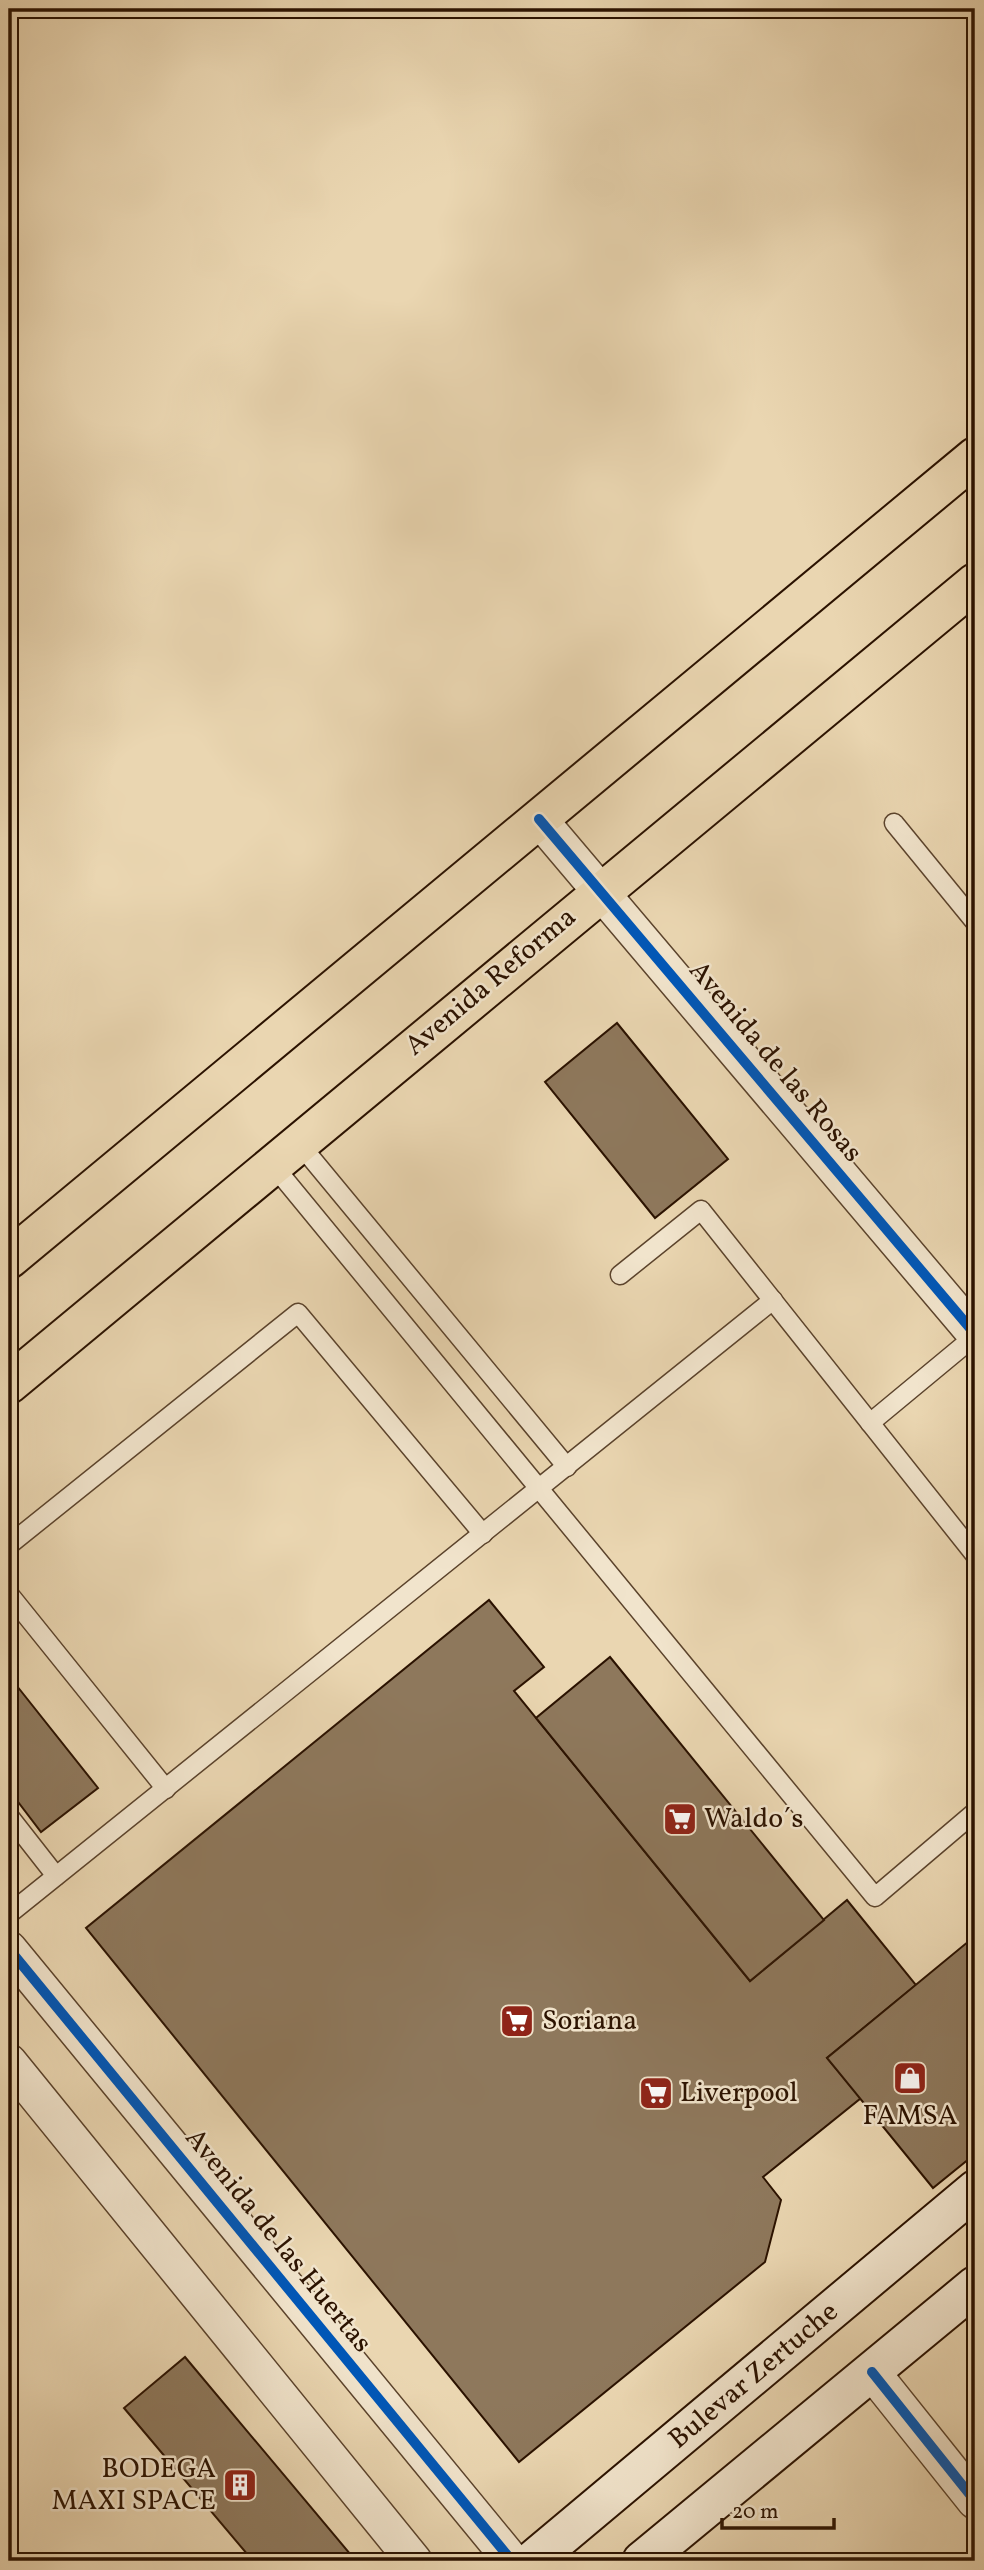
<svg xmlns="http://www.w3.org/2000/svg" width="984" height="2570" viewBox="0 0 984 2570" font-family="Vollkorn,serif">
	<rect width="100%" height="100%" fill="#ead6b1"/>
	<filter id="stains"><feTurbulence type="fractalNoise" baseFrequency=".00286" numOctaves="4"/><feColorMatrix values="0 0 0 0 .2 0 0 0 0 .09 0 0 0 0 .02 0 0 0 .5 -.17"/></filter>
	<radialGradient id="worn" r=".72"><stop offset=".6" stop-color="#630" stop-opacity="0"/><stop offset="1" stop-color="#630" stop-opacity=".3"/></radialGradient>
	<g fill="#8e785c" stroke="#2b1200" stroke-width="2">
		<path d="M617,1023L728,1159L655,1218L545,1082Z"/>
		<path d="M489,1600L544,1667L514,1691L750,1981L847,1900L916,1985L827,2058L861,2098L763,2177L781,2200L765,2262L519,2462L86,1928Z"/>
		<path d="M610,1657L824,1920L750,1981L536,1718Z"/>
		<path d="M9,1676L98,1788L41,1832L9,1790Z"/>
		<path d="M975,1936V2154L933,2188L827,2058Z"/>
		<path d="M185,2357L356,2561H253L124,2408Z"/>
	</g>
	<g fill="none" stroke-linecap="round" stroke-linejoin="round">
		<g stroke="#5b432c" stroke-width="21">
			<g id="service">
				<path d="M894,823L975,922"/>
				<path d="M298,1142L567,1467"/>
				<path d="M272,1164L875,1897L975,1812"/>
				<path d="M620,1275L701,1210L975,1555"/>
				<path d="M870,1423L975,1336"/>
				<path d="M9,1545L298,1313L483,1534"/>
				<path d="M9,1594L166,1789"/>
				<path d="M9,1816L56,1876"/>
				<path d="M9,1914L773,1300"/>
			</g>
		</g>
		<g stroke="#5b432c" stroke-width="38">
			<g id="minor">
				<path d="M539,819L975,1334"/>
				<path d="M9,1949L512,2561"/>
				<path d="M9,2062L414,2561"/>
				<path d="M872,2372L975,2501"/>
			</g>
		</g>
		<g stroke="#2b1200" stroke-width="42">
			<g id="secondary">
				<path d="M532,2561L975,2190"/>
				<path d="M642,2561L975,2286"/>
			</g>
		</g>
		<g stroke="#2b1200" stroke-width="42">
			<g id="trunk">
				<path d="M9,1259L975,457"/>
				<path d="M9,1384L975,583"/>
			</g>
		</g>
		<use href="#service" stroke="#f1e4cc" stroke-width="18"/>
		<use href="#minor" stroke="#f1e4cc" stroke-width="35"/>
		<use href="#secondary" stroke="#f1e4cc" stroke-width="38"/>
		<use href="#trunk" stroke="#ead6b1" stroke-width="38"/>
		<g stroke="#f1e4cc" stroke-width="15">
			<g id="cycleway">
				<path d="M539,819L975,1334"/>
				<path d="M9,1949L512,2561"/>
				<path d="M872,2372L975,2501"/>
			</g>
		</g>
		<use href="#cycleway" stroke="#0057b8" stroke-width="10"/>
	</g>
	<defs>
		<g id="supermarket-square" transform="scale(1.75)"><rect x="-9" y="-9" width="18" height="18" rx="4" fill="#8f2418" stroke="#f1e4cc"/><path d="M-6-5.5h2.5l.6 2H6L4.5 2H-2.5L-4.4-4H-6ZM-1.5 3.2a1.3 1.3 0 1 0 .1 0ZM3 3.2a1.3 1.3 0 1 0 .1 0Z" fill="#fff"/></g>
		<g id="shop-square" transform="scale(1.75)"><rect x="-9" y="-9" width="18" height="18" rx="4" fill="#8f2418" stroke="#f1e4cc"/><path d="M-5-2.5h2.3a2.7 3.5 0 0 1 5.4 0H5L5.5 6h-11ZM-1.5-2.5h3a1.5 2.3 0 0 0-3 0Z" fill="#fff"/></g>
		<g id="building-square" transform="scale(1.75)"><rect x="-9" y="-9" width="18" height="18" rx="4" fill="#8f2418" stroke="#f1e4cc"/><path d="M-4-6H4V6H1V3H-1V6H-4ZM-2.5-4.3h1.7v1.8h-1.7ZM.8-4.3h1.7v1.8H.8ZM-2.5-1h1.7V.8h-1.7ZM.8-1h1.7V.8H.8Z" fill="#fff"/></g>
	</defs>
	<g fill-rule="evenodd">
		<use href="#supermarket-square" x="680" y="1819"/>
		<use href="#supermarket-square" x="517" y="2021"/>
		<use href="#shop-square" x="910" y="2078"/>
		<use href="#supermarket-square" x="656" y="2093"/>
		<use href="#building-square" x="240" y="2485"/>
	</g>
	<g text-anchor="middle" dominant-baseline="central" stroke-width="5" stroke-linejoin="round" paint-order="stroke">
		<g font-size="28" fill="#2b1200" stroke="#f1e4cc">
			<text transform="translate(491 982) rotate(-40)">Avenida Reforma</text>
			<text transform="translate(775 1062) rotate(50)">Avenida de las Rosas</text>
			<text transform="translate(278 2241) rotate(51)">Avenida de las Huertas</text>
			<text transform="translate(754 2376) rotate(-40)">Bulevar Zertuche</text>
		</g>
		<g font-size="28" fill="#2b1200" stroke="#f1e4cc" text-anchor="start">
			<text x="704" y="1819">Waldo´s</text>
			<text x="542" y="2021">Soriana</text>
			<text x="680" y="2093">Liverpool</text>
			<text x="910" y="2116" text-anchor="middle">FAMSA</text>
			<text x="216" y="2469" text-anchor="end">BODEGA<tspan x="216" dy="32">MAXI SPACE</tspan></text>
		</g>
	</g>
	<rect width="984" height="2570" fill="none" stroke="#ead6b1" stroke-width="35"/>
	<rect x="10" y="10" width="963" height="2549" fill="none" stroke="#2b1200" stroke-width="3.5"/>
	<rect x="18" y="18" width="949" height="2535" fill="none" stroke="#2b1200" stroke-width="2"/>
	<path d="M722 2518v10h112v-10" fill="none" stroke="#2b1200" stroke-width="3.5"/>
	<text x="732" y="2518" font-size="21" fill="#2b1200" stroke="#f1e4cc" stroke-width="5" paint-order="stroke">20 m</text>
	<rect width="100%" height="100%" filter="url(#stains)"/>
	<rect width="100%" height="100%" fill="url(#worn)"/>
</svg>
